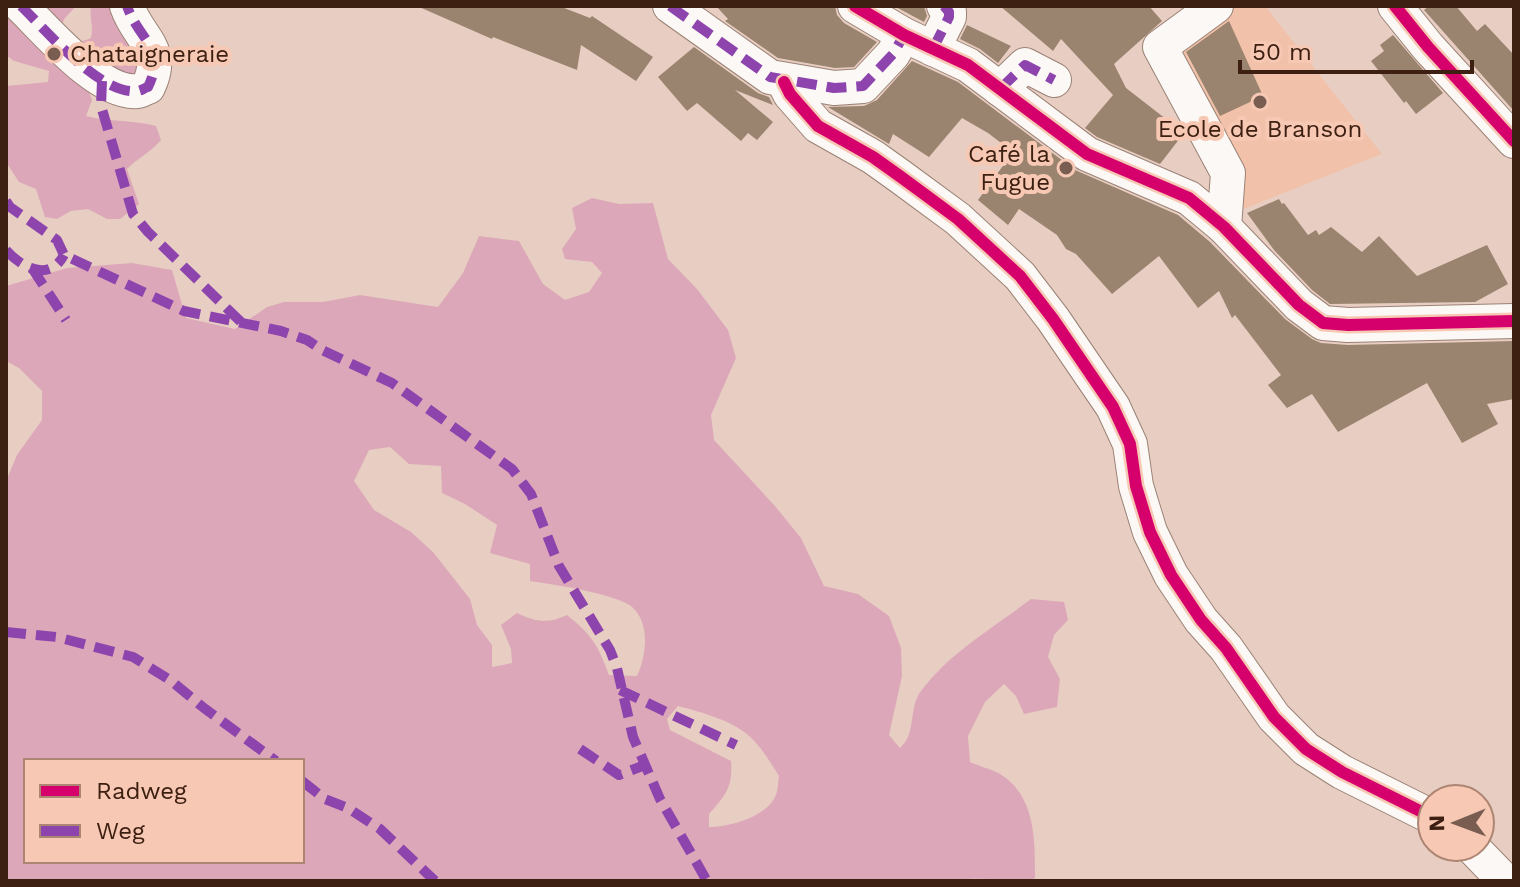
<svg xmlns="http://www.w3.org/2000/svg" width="1520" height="887" viewBox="0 0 1520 887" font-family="'Work Sans',sans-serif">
	<rect width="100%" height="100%" fill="#e8cec2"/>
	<path fill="#f1c1aa" d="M1209,6H1265L1382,154L1241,210L1149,50Z"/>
	<g fill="#dca8b9" fill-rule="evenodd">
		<path d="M6,6H76L65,18L57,33L78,43L91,38C94,26 89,17 91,6H121L149,60L137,82L87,87L92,100L86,116C110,122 133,120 156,126L161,140C151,152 138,158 127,169L139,204L120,219H107L88,209L71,211L57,219L45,217L36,189L19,182L6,162V86L48,82L49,71L14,61L6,55Z"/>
		<path d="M592,198L619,204L653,203L668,259L697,289L728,330L736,358L711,415L714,440L775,506L801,538L824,586L858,594L889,616L901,648L902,676L889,735L900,748C917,733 908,708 921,691C949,653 993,628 1031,599L1064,602L1068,620L1054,635L1048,657L1060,679L1057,707L1024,714L1016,696L1004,684L985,702L968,736L970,762C979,766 991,769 1000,774C1036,796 1035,841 1035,878L1031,881C1012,881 974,876 958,881H6V481L17,455L42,420V391L19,368L6,361V286L67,268L132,263L172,270L186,318L235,329L267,307L284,302H323L360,295L438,307L463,273L479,236L519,241L543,284L565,300L589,292L602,273L592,262L565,259L562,249L576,229L572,208ZM390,447L409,464L441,466L442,493L465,504L497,525L490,553L530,564V581C551,584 617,594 632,607C651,624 646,656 637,676L609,675C598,645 592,635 567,615C548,624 536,622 517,613L501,625L511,649L512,663L492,667V645L477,625L470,599L433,552L411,532L374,510L354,481L369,450ZM678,706C700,712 731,720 748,735C761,746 770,762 779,776C778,782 778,790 776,795C767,817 730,827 709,827V814C726,795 733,787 731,761L670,730L667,719ZM26,761H302V861H26Z"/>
	</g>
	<g fill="#9a846f">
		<path d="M417,6H559L590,18L592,16L653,57L636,81L581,45L577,70L493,37L492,39Z"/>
		<path d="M716,6H835L837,15L844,23L877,42L854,67L835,68L778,58L725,21L728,19Z"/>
		<path d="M894,6H924L927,16L924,22Z"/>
		<path d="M1000,6H1149L1162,21L1114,64L1126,88L1184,133L1160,164L1097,137L1085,128L1113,95L1061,39L1053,51Z"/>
		<path d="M1429,6H1456L1477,31L1485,24L1514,55V111L1424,10Z"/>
		<path d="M1229,21L1263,96L1220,116L1186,52Z"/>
		<path d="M967,25L1011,46L998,63L980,49L960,39Z"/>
		<path d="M1393,35L1443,93L1416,114L1406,101L1404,103L1371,61L1384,51L1380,45Z"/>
		<path d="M694,47L758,93L769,97L773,105L735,90L773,122L757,140L748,133L741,141L697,103L687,111L658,77Z"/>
		<path d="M912,61L958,82L1075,170L1178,215L1210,242L1285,319L1312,339L1321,343L1348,345L1514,341V399L1487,404L1498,424L1462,443L1427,383L1338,432L1312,394L1287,408L1268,385L1281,375L1235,315L1232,318L1219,291L1198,308L1159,256L1112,294L1076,254L1066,249L1057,235L1019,209L1008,225L978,200L1013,152L988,133L962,118L929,157L893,134L889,144L828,107L864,106L877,100Z"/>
		<path d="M1279,199L1282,204L1284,203L1308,235L1316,230L1319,235L1331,227L1362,252L1379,236L1417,276L1487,245L1508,284L1475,302L1330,304L1312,290L1274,250L1247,213Z"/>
	</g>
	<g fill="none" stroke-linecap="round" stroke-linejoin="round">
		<g stroke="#9a8275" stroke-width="36">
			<g id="minor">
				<path d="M21,6C46,30 100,95 137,91C141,91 144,88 148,87C167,48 138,39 127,6"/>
				<path d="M670,6L770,77L834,88L863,86L893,54L904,35"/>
				<path d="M855,6L904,35L968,65L1087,154L1189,198L1224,227L1299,305L1323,323L1348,325L1514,321"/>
				<path d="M1216,6L1160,47L1228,173L1224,227"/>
				<path d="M1395,6L1428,47L1514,141"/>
				<path d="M933,49L949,17V12L944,6"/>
				<path d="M784,82L790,94L818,126L873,157L901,177L958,219L1020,276L1053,319L1113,407L1130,444L1136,486L1150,532L1171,575L1201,620L1226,648L1274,717L1306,749L1342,772L1432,817"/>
				<path d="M1000,89L1025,65L1054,80"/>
				<path d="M1472,847L1505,881"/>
			</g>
		</g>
		<use href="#minor" stroke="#fcf8f6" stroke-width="34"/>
		<g stroke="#8e44ad" stroke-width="10" stroke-dasharray="20 10" stroke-linecap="butt">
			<path d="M21,6C46,30 100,95 137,91C141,91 144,88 148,87C167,48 138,39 127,6"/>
			<path d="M670,6L770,77L834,88L863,86L893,54L904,35"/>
			<path d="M933,49L949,17V12L944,6"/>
			<path d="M102,81L101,106L133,214L148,232L242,323"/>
			<path d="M1000,89L1025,65L1054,80"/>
			<path d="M6,201L10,207L57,240L64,255L184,311L281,331L307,340L322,350L392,383L512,469L531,494L559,566L610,650L617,668L633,737L660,799L707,881"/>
			<path d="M6,250C21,267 49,283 64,255"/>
			<path d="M32,268L66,320"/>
			<path d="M6,632L57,637L133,657L170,680L204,708L276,761"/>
			<path d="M620,690L736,745"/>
			<path d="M580,749L619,775L645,765"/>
			<path d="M302,781L325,799L348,808L380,829L435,881"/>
		</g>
		<g stroke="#f7c8b3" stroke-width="17">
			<g id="cycleway">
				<path d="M855,6L904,35L968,65L1087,154L1189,198L1224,227L1299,305L1323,323L1348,325L1514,321"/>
				<path d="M1395,6L1428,47L1514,141"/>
				<path d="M784,82L790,94L818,126L873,157L901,177L958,219L1020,276L1053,319L1113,407L1130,444L1136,486L1150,532L1171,575L1201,620L1226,648L1274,717L1306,749L1342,772L1432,817"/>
			</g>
		</g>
		<use href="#cycleway" stroke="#d6006c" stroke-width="12"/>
	</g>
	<g fill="#795d50" stroke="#f7c8b3" stroke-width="3">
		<circle cx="54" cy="54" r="8"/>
		<circle cx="1260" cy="102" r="8"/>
		<circle cx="1066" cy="168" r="8"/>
	</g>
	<g text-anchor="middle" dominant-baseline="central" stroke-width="8" stroke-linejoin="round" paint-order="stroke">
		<g font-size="24" fill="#3d2012" stroke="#f7c8b3" text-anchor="start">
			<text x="70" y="54">Chataigneraie</text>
			<text x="1260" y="129" text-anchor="middle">Ecole de Branson</text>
			<text x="1050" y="154" text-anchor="end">Café la<tspan x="1050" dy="28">Fugue</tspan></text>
		</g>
	</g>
	<rect width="1520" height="887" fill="none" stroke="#3d2012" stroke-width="16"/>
	<rect x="24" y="759" width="280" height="104" fill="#f7c8b3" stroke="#ad8573" stroke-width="2"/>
	<rect x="40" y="785" width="40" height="12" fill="#d6006c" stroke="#ad8573" stroke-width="2"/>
	<text x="96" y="799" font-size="24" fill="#3d2012">Radweg</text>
	<rect x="40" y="825" width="40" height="12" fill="#8e44ad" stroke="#ad8573" stroke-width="2"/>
	<text x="96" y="839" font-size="24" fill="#3d2012">Weg</text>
	<g transform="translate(1456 823) rotate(269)"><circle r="38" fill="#f7c8b3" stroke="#ad8573" stroke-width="2"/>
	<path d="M0-6L14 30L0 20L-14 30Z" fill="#795d50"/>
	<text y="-12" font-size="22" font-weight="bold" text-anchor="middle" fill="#3d2012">N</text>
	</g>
	<path d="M1240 60v12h232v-12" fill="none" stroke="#3d2012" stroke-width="4"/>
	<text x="1252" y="60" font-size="24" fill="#3d2012" stroke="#f7c8b3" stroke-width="6" paint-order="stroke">50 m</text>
</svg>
